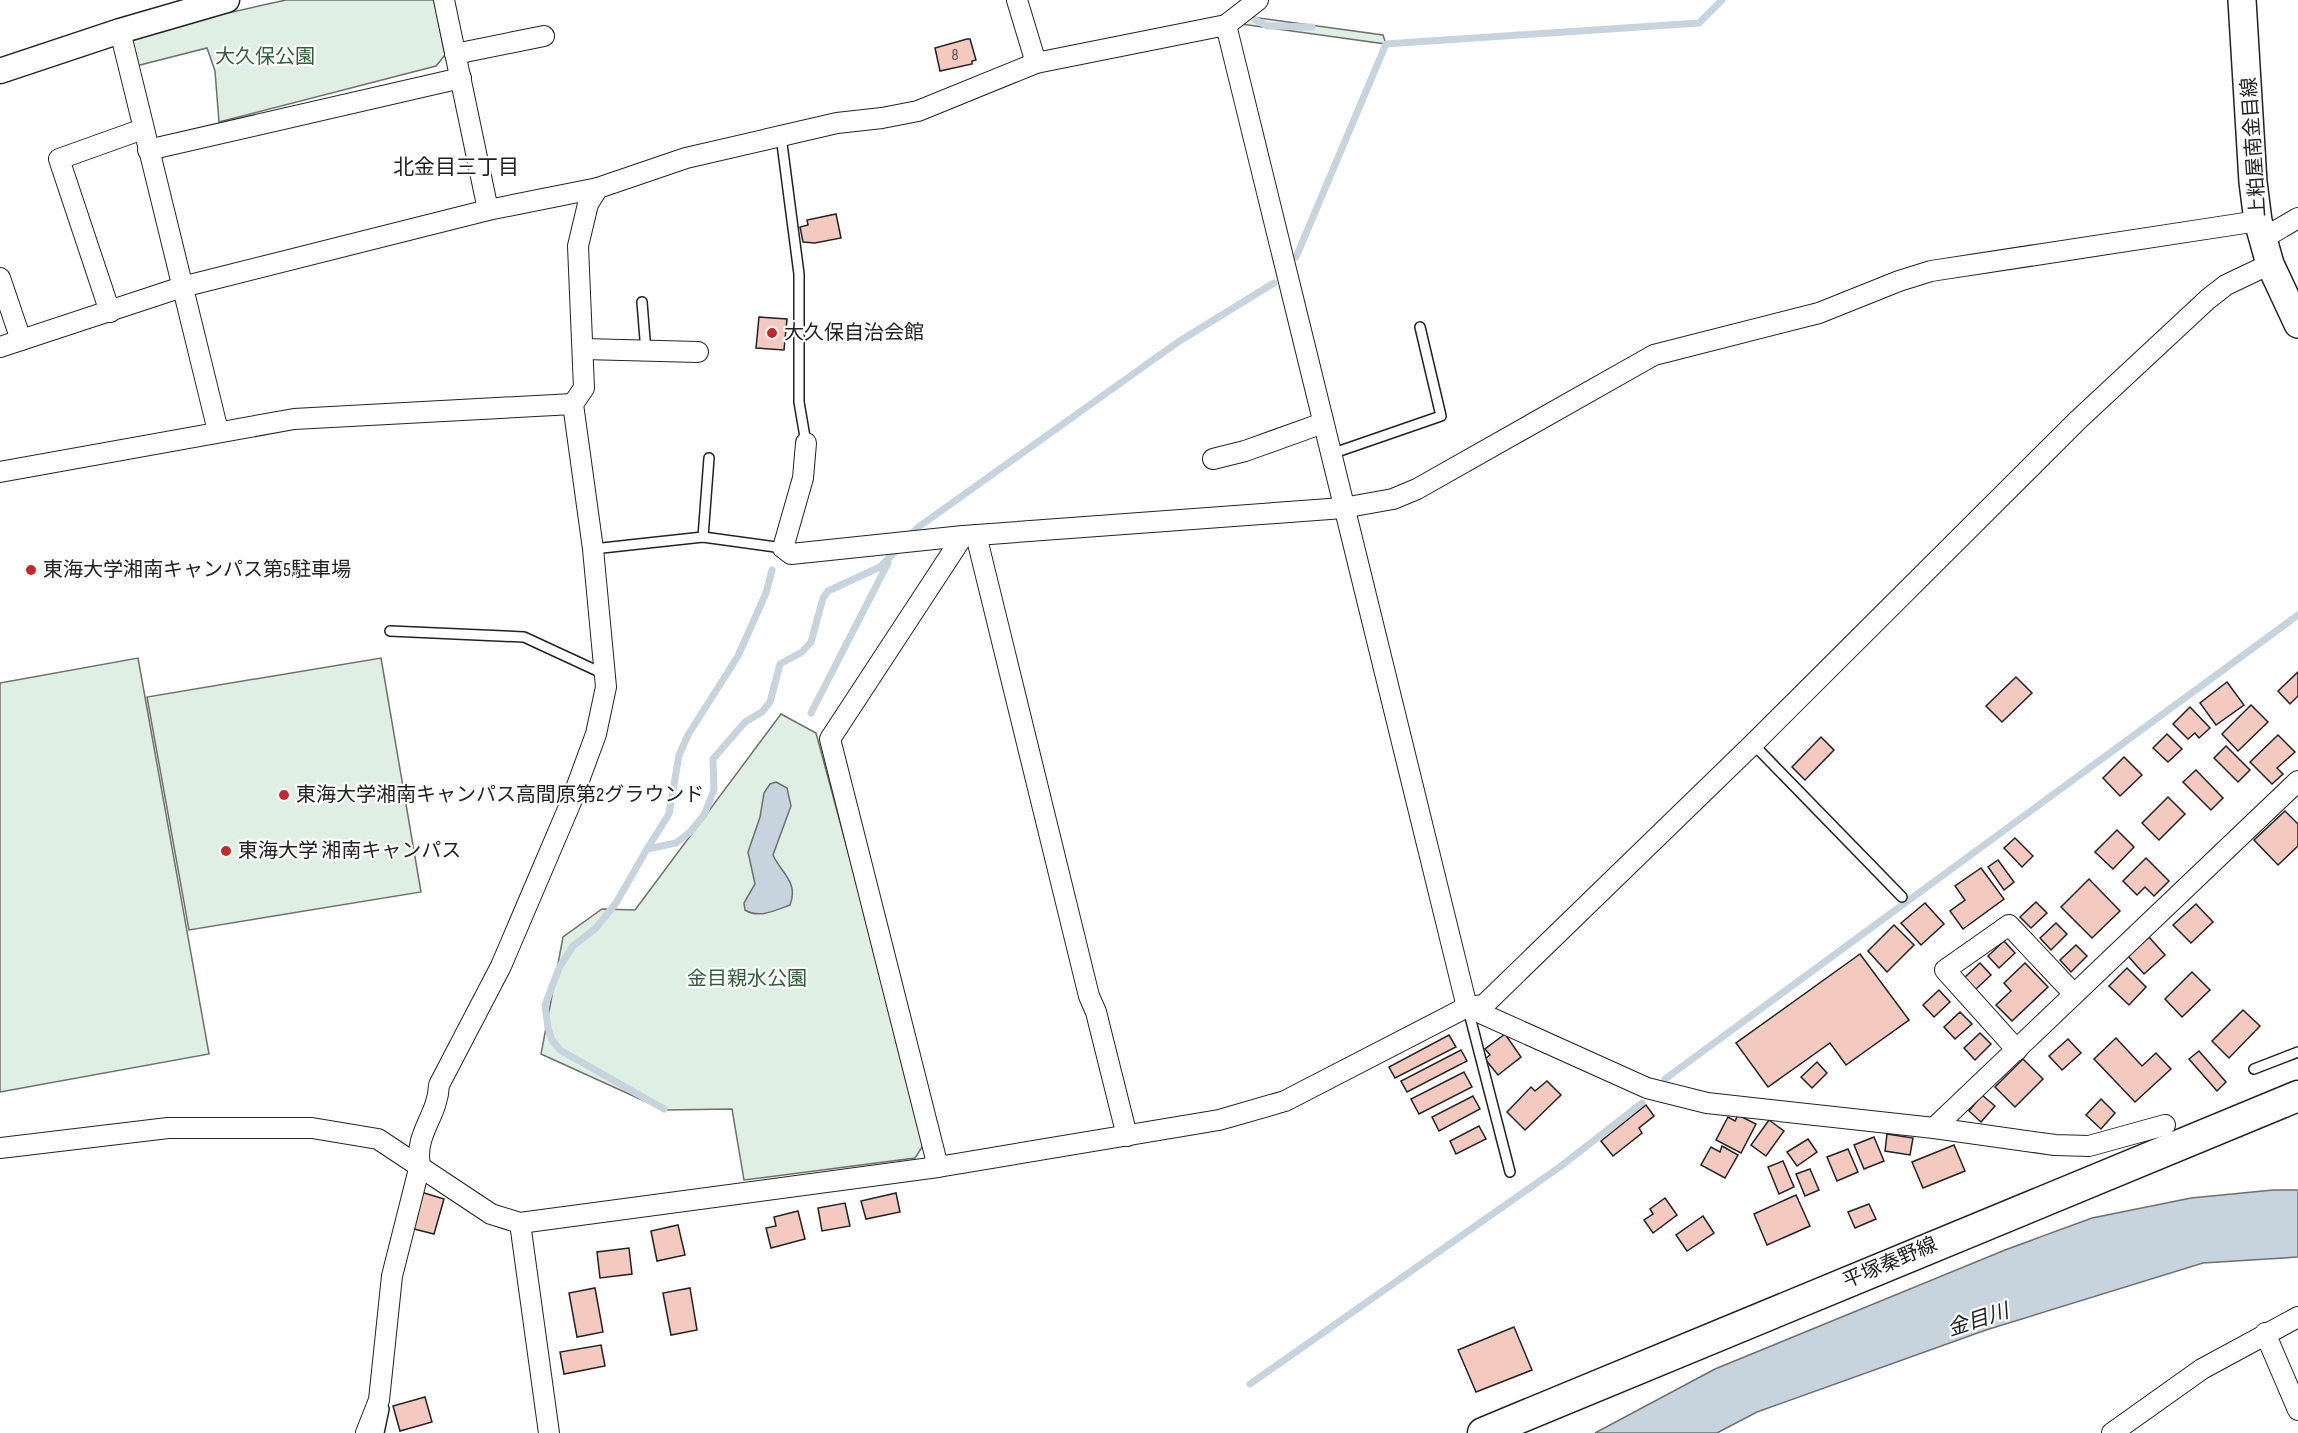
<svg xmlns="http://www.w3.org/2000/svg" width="2298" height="1433" viewBox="0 0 2298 1433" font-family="'Sofia Sans Condensed','Noto Sans JP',sans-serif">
	<rect width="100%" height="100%" fill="#fff"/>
	<g fill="#e0efe3" stroke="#6f6f6f" stroke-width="1.5">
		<path d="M286,0H434L445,55L436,66L219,122L215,71L207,48L136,66L128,35Z"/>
		<path d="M1237,15L1383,35L1386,44L1226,22Z"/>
		<path d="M138,658L209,1054L0,1092V683Z"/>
		<path d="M381,658L421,892L189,930L147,697Z"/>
		<path d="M781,714L816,733L926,1141L915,1158L744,1180L732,1109L664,1110L541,1054L563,937L602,909L635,910Z"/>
	</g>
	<g fill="#c7d3dd" stroke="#6f6f6f" stroke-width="1.5">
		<path d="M776,782L787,788L791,806L773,855C781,873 799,882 790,905C776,910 759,919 745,910L744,903L755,884L748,852L760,817L764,793L770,784Z"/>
		<path d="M2273,1190H2298V1257L2203,1263L1986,1330L1757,1412L1717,1433H1595L1715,1369L2005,1250L2092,1218L2191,1198Z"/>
	</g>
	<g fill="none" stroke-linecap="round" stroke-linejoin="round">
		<g stroke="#c7d3dd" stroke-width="7">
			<path d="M1256,20L1267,26L1312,27"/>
			<path d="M1296,257L1386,44L1699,23L1722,0"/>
			<path d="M909,537L917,528L1178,342L1274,283"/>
			<path d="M811,713L888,563"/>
			<path d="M647,849L669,814L679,755L688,735L738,656L766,593L772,570"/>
			<path d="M1665,1079L2298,615"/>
			<path d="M664,1109L560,1050L552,1040L548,1028L545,1005L560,966L573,946L596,928L616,903L647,849L676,843L690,832L704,815L714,790L713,759L745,722L762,712L770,702L780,664L802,652L811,642L823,598L828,591L880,567L900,547"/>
			<path d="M1250,1384L1561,1166L1642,1103"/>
		</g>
	</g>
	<g fill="#f3c9c0" stroke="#222" stroke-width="1.5">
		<path d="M967,39H970L976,60L972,61V64L940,71L935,48Z"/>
		<path d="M836,214L841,238L815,243L803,242L800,227L808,225L807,220Z"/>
		<path d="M759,317L787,319L784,350L756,348Z"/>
		<path d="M2298,672V696L2290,704L2278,691Z"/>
		<path d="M2016,677L2032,693L2002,722L1986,706Z"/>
		<path d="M2227,682L2244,705L2216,725L2200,703Z"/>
		<path d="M2251,705L2268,722L2238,751L2222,734Z"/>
		<path d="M2190,707L2210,728L2199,738L2195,733L2188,739L2173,724Z"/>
		<path d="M2167,734L2182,749L2168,762L2153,748Z"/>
		<path d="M2278,735L2295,752L2277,768L2283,774L2272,784L2250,762Z"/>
		<path d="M1821,737L1834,750L1805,780L1792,767Z"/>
		<path d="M2226,746L2250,770L2238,782L2214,758Z"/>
		<path d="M2124,757L2142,775L2120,796L2103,778Z"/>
		<path d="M2196,770L2223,798L2211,810L2183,782Z"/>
		<path d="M2168,797L2185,814L2159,840L2142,823Z"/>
		<path d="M2285,811L2298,824V846L2278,865L2254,840Z"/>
		<path d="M2117,830L2134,847L2113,869L2095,852Z"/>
		<path d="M2015,838L2033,856L2022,867L2004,848Z"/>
		<path d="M2146,858L2169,881L2154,896L2145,887L2137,895L2123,881Z"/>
		<path d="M1998,860L2014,882L2004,890L1988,867Z"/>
		<path d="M1981,868L2004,899L1963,929L1950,911L1965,900L1955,886Z"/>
		<path d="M2089,879L2120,911L2092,938L2061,907Z"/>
		<path d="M2036,902L2047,913L2031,928L2020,917Z"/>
		<path d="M1925,903L1944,924L1921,945L1901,923Z"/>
		<path d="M2196,904L2213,922L2191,943L2173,925Z"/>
		<path d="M2056,923L2067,934L2051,950L2040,938Z"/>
		<path d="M1894,925L1914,945L1887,972L1868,951Z"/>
		<path d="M2149,937L2165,955L2144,974L2128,956Z"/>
		<path d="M2004,941L2015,953L1999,968L1988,956Z"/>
		<path d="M2076,945L2087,956L2071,972L2060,960Z"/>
		<path d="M1860,954L1909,1020L1846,1065L1830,1043L1768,1087L1736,1043Z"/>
		<path d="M1980,963L1991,975L1975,990L1964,978Z"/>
		<path d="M2025,963L2048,987L2012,1021L1996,1005L2011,991L2004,983Z"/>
		<path d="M2127,968L2146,987L2129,1005L2109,986Z"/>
		<path d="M2192,972L2210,990L2182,1017L2165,999Z"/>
		<path d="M1939,990L1950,1002L1934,1017L1923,1005Z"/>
		<path d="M2243,1010L2260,1026L2229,1058L2212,1041Z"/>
		<path d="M1960,1012L1972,1024L1955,1039L1944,1027Z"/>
		<path d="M1980,1033L1991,1044L1975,1060L1964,1048Z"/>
		<path d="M1505,1034L1521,1057L1498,1075L1485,1059L1490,1055L1485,1049Z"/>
		<path d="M1449,1035L1456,1047L1395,1078L1389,1067Z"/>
		<path d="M2116,1038L2142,1066L2156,1053L2171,1069L2135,1102L2094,1059Z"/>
		<path d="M2068,1039L2081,1053L2062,1070L2049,1056Z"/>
		<path d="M1461,1050L1467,1061L1407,1092L1401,1081Z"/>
		<path d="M2199,1051L2226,1082L2217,1091L2189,1059Z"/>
		<path d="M2023,1059L2043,1079L2015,1107L1995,1087Z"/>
		<path d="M1817,1062L1827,1073L1812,1088L1801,1077Z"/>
		<path d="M1464,1072L1472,1087L1419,1114L1411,1099Z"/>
		<path d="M1547,1081L1561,1095L1525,1130L1507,1112L1531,1087L1535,1091Z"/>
		<path d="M1982,1095L1995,1106L1981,1122L1969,1111Z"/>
		<path d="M1473,1096L1480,1109L1439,1131L1432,1117Z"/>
		<path d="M2101,1099L2115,1113L2101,1129L2086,1115Z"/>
		<path d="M1646,1105L1654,1116L1639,1128L1642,1133L1613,1156L1601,1141Z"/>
		<path d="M1738,1115L1756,1124L1741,1153L1716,1140L1728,1117L1735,1121Z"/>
		<path d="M1769,1120L1784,1131L1766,1156L1751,1145Z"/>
		<path d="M1479,1126L1486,1139L1456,1154L1450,1141Z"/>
		<path d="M1887,1134L1913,1138L1910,1155L1885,1151Z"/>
		<path d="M1874,1137L1884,1161L1864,1169L1854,1145Z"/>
		<path d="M1808,1139L1817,1152L1797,1166L1787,1152Z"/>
		<path d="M1954,1145L1965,1171L1923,1188L1912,1162Z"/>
		<path d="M1722,1146L1738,1155L1725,1178L1701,1165L1711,1147L1720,1152Z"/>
		<path d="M1848,1149L1858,1172L1837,1181L1827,1157Z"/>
		<path d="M1783,1161L1794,1187L1779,1194L1768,1167Z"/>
		<path d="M1810,1169L1819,1190L1805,1196L1796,1174Z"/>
		<path d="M421,1192L444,1199L434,1234L410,1228Z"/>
		<path d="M896,1193L900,1212L866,1219L861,1201Z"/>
		<path d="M1796,1195L1810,1226L1767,1245L1754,1214Z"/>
		<path d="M1665,1198L1677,1215L1653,1233L1644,1220L1653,1214L1650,1209Z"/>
		<path d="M845,1203L850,1226L822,1231L818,1208Z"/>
		<path d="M1869,1204L1876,1219L1855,1228L1848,1212Z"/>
		<path d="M798,1211L805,1239L771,1248L766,1228L776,1226L774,1217Z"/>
		<path d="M1703,1216L1714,1233L1687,1251L1676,1235Z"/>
		<path d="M678,1225L685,1255L657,1261L651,1231Z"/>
		<path d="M629,1248L632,1274L600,1278L597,1252Z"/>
		<path d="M595,1288L603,1332L577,1337L569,1293Z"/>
		<path d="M690,1288L697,1330L671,1335L663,1293Z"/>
		<path d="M1514,1327L1532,1370L1476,1392L1458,1350Z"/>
		<path d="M601,1345L605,1366L564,1374L560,1352Z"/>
		<path d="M425,1397L432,1422L400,1431L393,1406Z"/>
	</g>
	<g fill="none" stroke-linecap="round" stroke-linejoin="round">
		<g stroke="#222" stroke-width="12">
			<g id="service">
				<path d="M781,136L799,274V402L806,443"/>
				<path d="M642,302L646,352"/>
				<path d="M1331,454L1441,416L1420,327"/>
				<path d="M703,537L709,458"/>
				<path d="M593,549L703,537L783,548"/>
				<path d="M390,631L524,637L604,674"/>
				<path d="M1753,744L1902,897"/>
				<path d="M1468,1009L1510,1172"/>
				<path d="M2254,1069L2298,1052"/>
				<path d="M379,1433L384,1409L383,1407"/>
			</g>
		</g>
		<g stroke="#222" stroke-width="22">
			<g id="minor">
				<path d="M444,0L488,210"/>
				<path d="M1017,0L1036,63"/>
				<path d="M1226,25L1467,1007"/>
				<path d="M120,31L218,431"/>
				<path d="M455,54L544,36"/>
				<path d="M148,150L461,78"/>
				<path d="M2262,239L2298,218"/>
				<path d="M0,278L21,340"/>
				<path d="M110,312L59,159L143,129"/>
				<path d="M0,347L182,287L488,210L598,188"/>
				<path d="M584,349L698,352"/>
				<path d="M806,443L803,478L783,548L791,554L963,536L1343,508L1393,499L1417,489L1654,355L1819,313L1899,281L1931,271L2258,221"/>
				<path d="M1213,459L1245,451L1323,423"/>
				<path d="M0,472L294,419L573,404"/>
				<path d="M976,535L1089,996L1096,1012L1127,1136"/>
				<path d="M1467,1007L1647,1088L1707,1103L1934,1128L2055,1145L2089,1146L2165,1125"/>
				<path d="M2017,1050L1945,970L2009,925L2073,993"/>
				<path d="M1934,1128L2298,781"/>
				<path d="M0,1148L168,1128H312L378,1139L491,1214L520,1223L938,1167L1219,1120L1285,1101L1467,1007L1484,1005L1753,744L2078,420L2208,299L2226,285L2270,264"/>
				<path d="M938,1167L830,739L963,536"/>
				<path d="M520,1223L549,1433"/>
				<path d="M2265,1333L2298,1410"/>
				<path d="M366,1433L379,1400L392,1276L420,1165C414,1134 438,1116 439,1085L501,966L571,802L596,734L606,687L593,549L573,404L584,388L578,246L588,204L598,188L686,158L837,123L882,118L918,111L1036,63L1226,25L1258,0"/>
				<path d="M2112,1433L2202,1369L2298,1317"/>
			</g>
		</g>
		<g stroke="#222" stroke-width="27">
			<path id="tertiary" d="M0,71L120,31L227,0"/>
		</g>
		<g stroke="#222" stroke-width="30">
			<path id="secondary" d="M2242,0L2253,182L2258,221L2270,264L2298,324"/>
		</g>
		<g stroke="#222" stroke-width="33">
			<path id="primary" d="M1483,1433L2298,1096"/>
		</g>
		<use href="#service" stroke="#fff" stroke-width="9"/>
		<use href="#minor" stroke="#fff" stroke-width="20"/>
		<use href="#tertiary" stroke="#fff" stroke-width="24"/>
		<use href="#secondary" stroke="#fff" stroke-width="27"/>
		<use href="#primary" stroke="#fff" stroke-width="30"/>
	</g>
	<g fill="#c62828" stroke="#fff" stroke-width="2">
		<circle cx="772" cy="333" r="6"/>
		<circle cx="31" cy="570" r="6"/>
		<circle cx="284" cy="795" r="6"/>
		<circle cx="226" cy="851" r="6"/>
	</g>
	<g text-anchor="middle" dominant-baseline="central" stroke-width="4.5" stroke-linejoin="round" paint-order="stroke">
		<g font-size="16" fill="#564c4a">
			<text x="955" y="55">8</text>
		</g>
		<g font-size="20" fill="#2f5e38" stroke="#fff">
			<text x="265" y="57">大久保公園</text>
			<text x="747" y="979">金目親水公園</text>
		</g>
		<g font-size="20" fill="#222" stroke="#fff">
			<text transform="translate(2254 147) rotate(-94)">上粕屋南金目線</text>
			<text transform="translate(1890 1263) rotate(-23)">平塚秦野線</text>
		</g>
		<g font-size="20" fill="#222" stroke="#fff" text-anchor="start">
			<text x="784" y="333">大久保自治会館</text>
			<text x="43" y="570">東海大学湘南キャンパス第5駐車場</text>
			<text x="296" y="795">東海大学湘南キャンパス高間原第2グラウンド</text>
			<text x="238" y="851">東海大学 湘南キャンパス</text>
		</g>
		<g font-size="21" fill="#222" stroke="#fff">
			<text x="456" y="167">北金目三丁目</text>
		</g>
		<g font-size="21" font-style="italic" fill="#222" stroke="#fff">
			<text transform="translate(1978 1320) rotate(-18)">金目川</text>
		</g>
	</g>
</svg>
